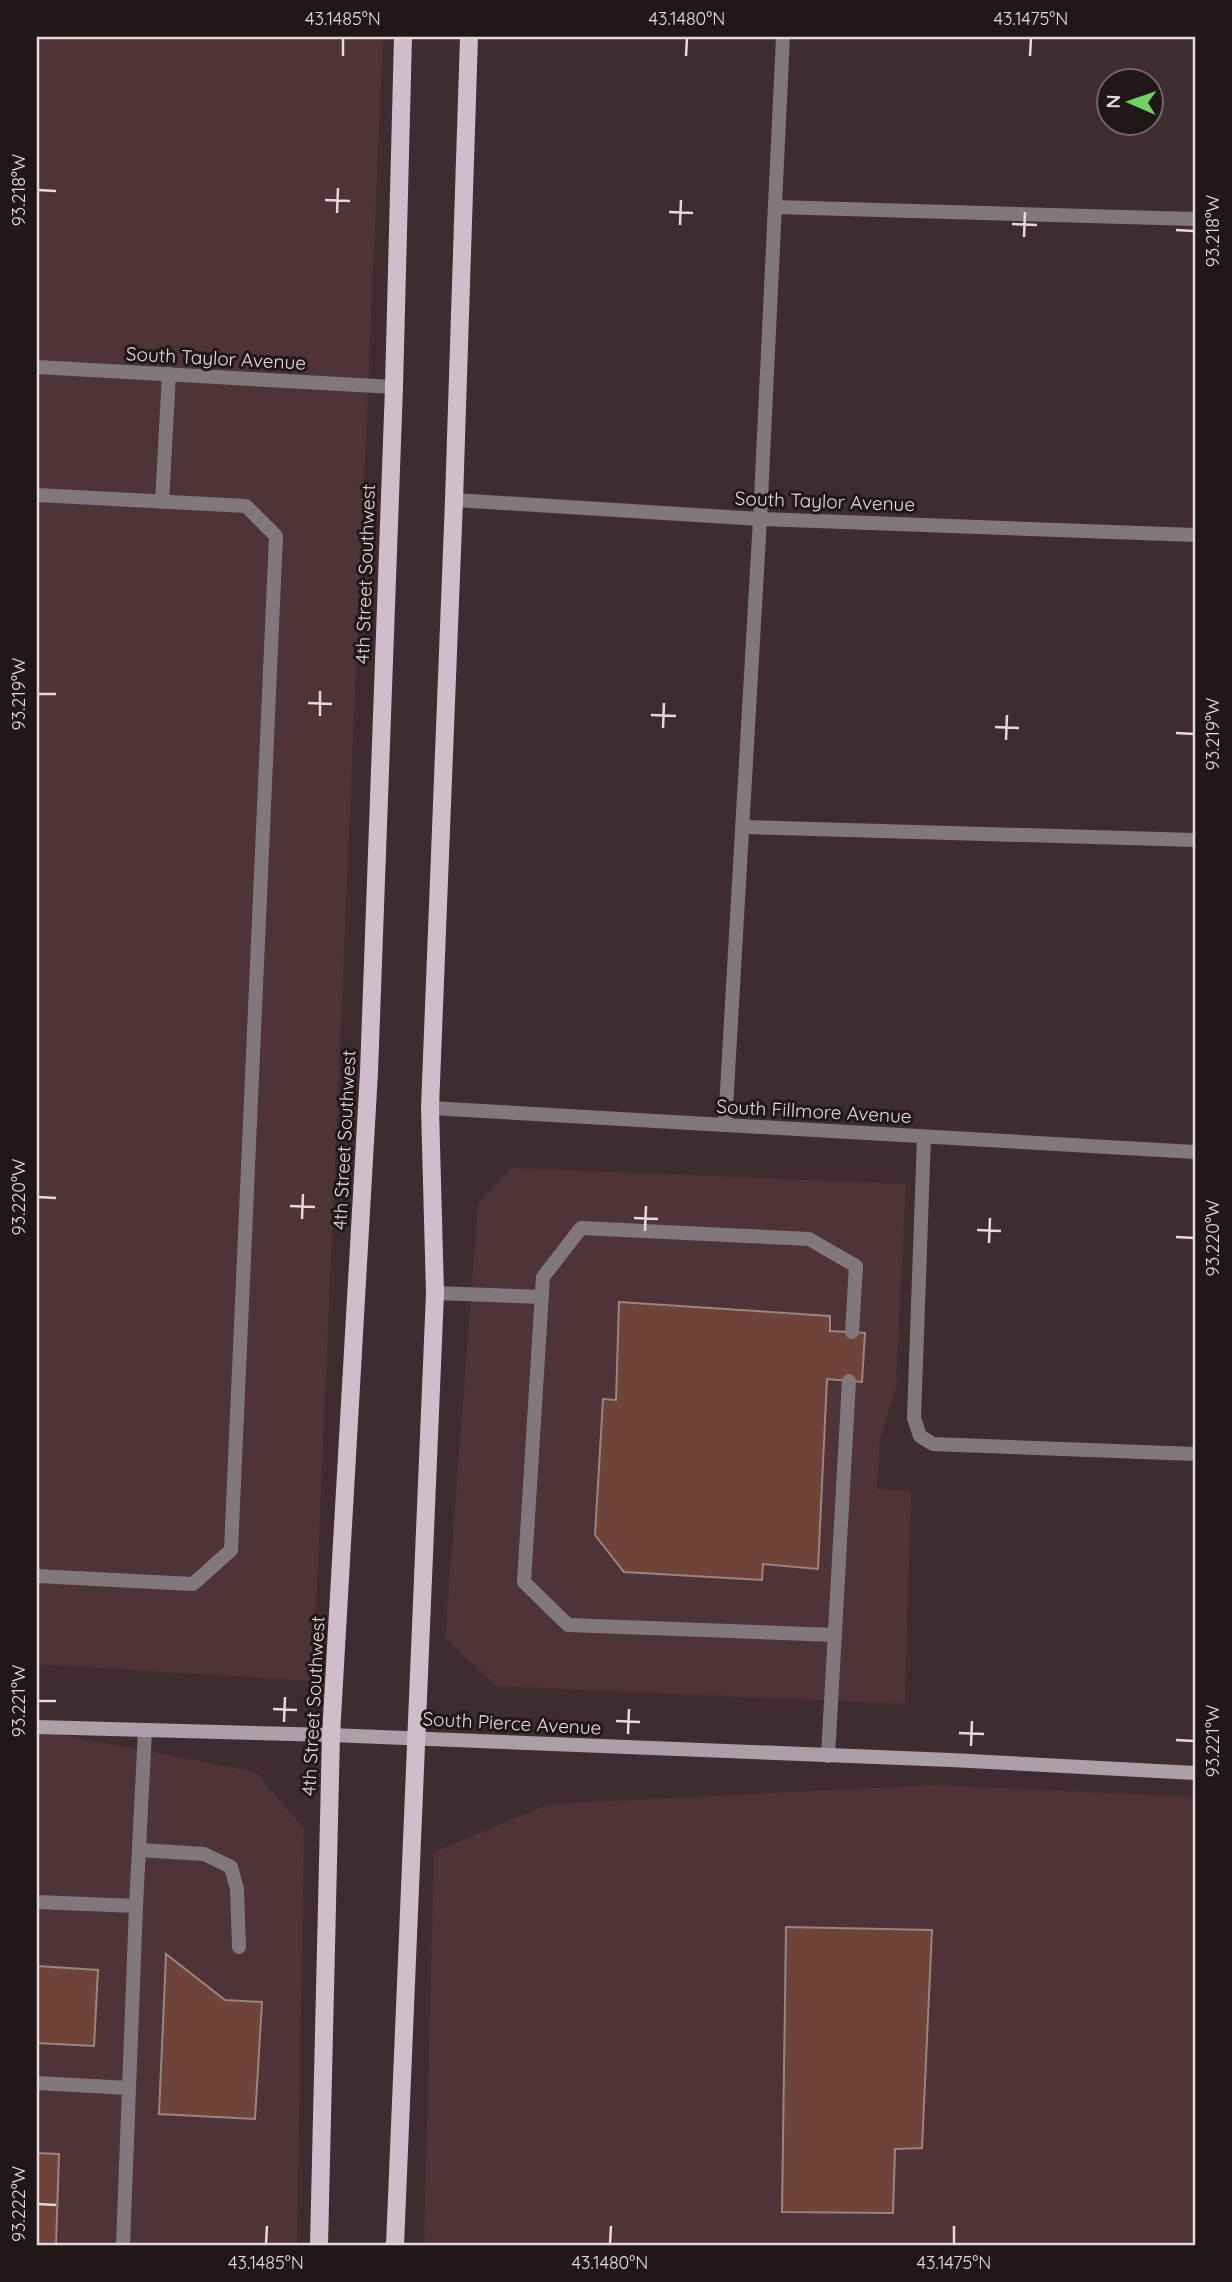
<svg xmlns="http://www.w3.org/2000/svg" width="1232" height="2282" viewBox="0 0 1232 2282" font-family="Quicksand,sans-serif">
	<rect width="100%" height="100%" fill="#3f2c30"/>
	<g fill="#4e3339">
		<path d="M37,37H383L313,1681L37,1664Z"/>
		<path d="M512,1168L906,1184L896,1386L880,1440L877,1489L911,1491L905,1704L496,1686L445,1638L478,1203Z"/>
		<path d="M37,1730L256,1772L304,1829L297,2245H37Z"/>
		<path d="M935,1785L1195,1797V2245H424L434,1852L549,1804Z"/>
	</g>
	<g fill="#6d433a" stroke="#9c847f" stroke-width="2">
		<path d="M619,1302L830,1316V1331L865,1333L862,1382L827,1379L818,1569L763,1564L762,1580L624,1572L595,1535L603,1399L616,1400Z"/>
		<path d="M786,1927L932,1930L922,2148L895,2149L893,2213L782,2212Z"/>
		<path d="M166,1954L225,2000L262,2002L255,2119L159,2114Z"/>
		<path d="M37,1966L98,1970L94,2046L37,2043Z"/>
		<path d="M37,2153L59,2154L56,2245H37Z"/>
	</g>
	<g fill="none" stroke-linecap="round" stroke-linejoin="round">
		<g stroke="#80787d" stroke-width="14">
			<path d="M775,207L1195,219"/>
			<path d="M37,495L246,506L276,536L231,1550L193,1584L37,1576"/>
			<path d="M162,502L169,374"/>
			<path d="M743,827L1195,840"/>
			<path d="M725,1125L760,519L783,37"/>
			<path d="M924,1137L914,1418L920,1436L933,1444L1195,1454"/>
			<path d="M435,1293L541,1297"/>
			<path d="M835,1635L568,1625L524,1582L543,1277L581,1228L809,1239L856,1266L852,1332"/>
			<path d="M828,1756L849,1381"/>
			<path d="M140,1850L204,1854L231,1867L237,1889L239,1947"/>
			<path d="M37,1902L136,1906L145,1731"/>
			<path d="M37,2083L129,2088"/>
			<path d="M123,2245L136,1906"/>
		</g>
		<g stroke="#80787d" stroke-width="14">
			<path d="M37,367L394,387"/>
			<path d="M454,500L760,519L1195,535"/>
			<path d="M430,1108L1195,1152"/>
		</g>
		<path stroke="#ac9fa8" stroke-width="14" d="M37,1727L331,1735L951,1760L1195,1773"/>
		<g stroke="#cfbdc9" stroke-width="18">
			<path d="M319,2245L331,1735L369,1072L394,387L403,37"/>
			<path d="M395,2245L435,1293L430,1108L454,500L469,37"/>
		</g>
	</g>
	<path fill="none" stroke="#e6d8db" stroke-width="2.5" d="M343,56V38M686,56L687,38M1030,56L1031,38M38,190L56,191M325,200L350,201M669,212L693,213M337,213L338,188M1012,224L1037,225M680,225L681,200M1176,230L1194,231M1024,237L1025,212M38,694H56M308,703L332,704M651,715L676,716M320,716V691M995,727L1019,728M663,728L664,703M1176,733L1194,734M1006,740L1007,715M38,1197L56,1198M290,1206L315,1207M634,1218L658,1219M302,1219L303,1194M977,1230L1001,1231M645,1231L646,1206M1176,1237L1194,1238M989,1243L990,1218M38,1701H56M273,1709L297,1710M616,1721L640,1722M284,1722L285,1697M959,1733L984,1734M628,1734L629,1709M1176,1740L1194,1741M971,1746L972,1721M38,2204L56,2205M266,2244L267,2226M610,2244L611,2226M954,2244V2226"/>
	<g text-anchor="middle" dominant-baseline="central" stroke-width="6" stroke-linejoin="round" paint-order="stroke">
		<g font-size="19" fill="#e6d8db" stroke="#201719">
			<text transform="translate(216 358) rotate(3)">South Taylor Avenue</text>
			<text transform="translate(825 501) rotate(2)">South Taylor Avenue</text>
			<text transform="translate(365 574) rotate(-88)">4th Street Southwest</text>
			<text transform="translate(814 1111) rotate(3)">South Fillmore Avenue</text>
			<text transform="translate(344 1140) rotate(-87)">4th Street Southwest</text>
			<text transform="translate(313 1706) rotate(-87)">4th Street Southwest</text>
			<text transform="translate(512 1723) rotate(3)">South Pierce Avenue</text>
		</g>
	</g>
	<rect width="1232" height="2282" fill="none" stroke="#201719" stroke-width="77"/>
	<g transform="translate(1130 102) rotate(272)"><circle r="33" fill="#201719" stroke="#6f6467" stroke-width="2"/>
	<path d="M0-5L12 26L0 18L-12 26Z" fill="#6fd360"/>
	<text y="-10" font-size="19" font-weight="bold" text-anchor="middle" fill="#e6d8db">N</text>
	</g>
	<rect x="38" y="38" width="1156" height="2206" fill="none" stroke="#e6d8db" stroke-width="2.5"/>
	<g font-size="18" text-anchor="middle" fill="#e6d8db">
		<text x="343" y="25">43.1485°N</text>
		<text x="687" y="25">43.1480°N</text>
		<text x="1031" y="25">43.1475°N</text>
		<text transform="translate(19 190) rotate(-90)" y="6">93.218°W</text>
		<text transform="translate(1213 231) rotate(-90)" y="6">93.218°W</text>
		<text transform="translate(19 694) rotate(-90)" y="6">93.219°W</text>
		<text transform="translate(1213 734) rotate(-90)" y="6">93.219°W</text>
		<text transform="translate(19 1197) rotate(-90)" y="6">93.220°W</text>
		<text transform="translate(1213 1238) rotate(-90)" y="6">93.220°W</text>
		<text transform="translate(19 1701) rotate(-90)" y="6">93.221°W</text>
		<text transform="translate(1213 1741) rotate(-90)" y="6">93.221°W</text>
		<text transform="translate(19 2204) rotate(-90)" y="6">93.222°W</text>
		<text x="266" y="2269">43.1485°N</text>
		<text x="610" y="2269">43.1480°N</text>
		<text x="954" y="2269">43.1475°N</text>
	</g>
</svg>
